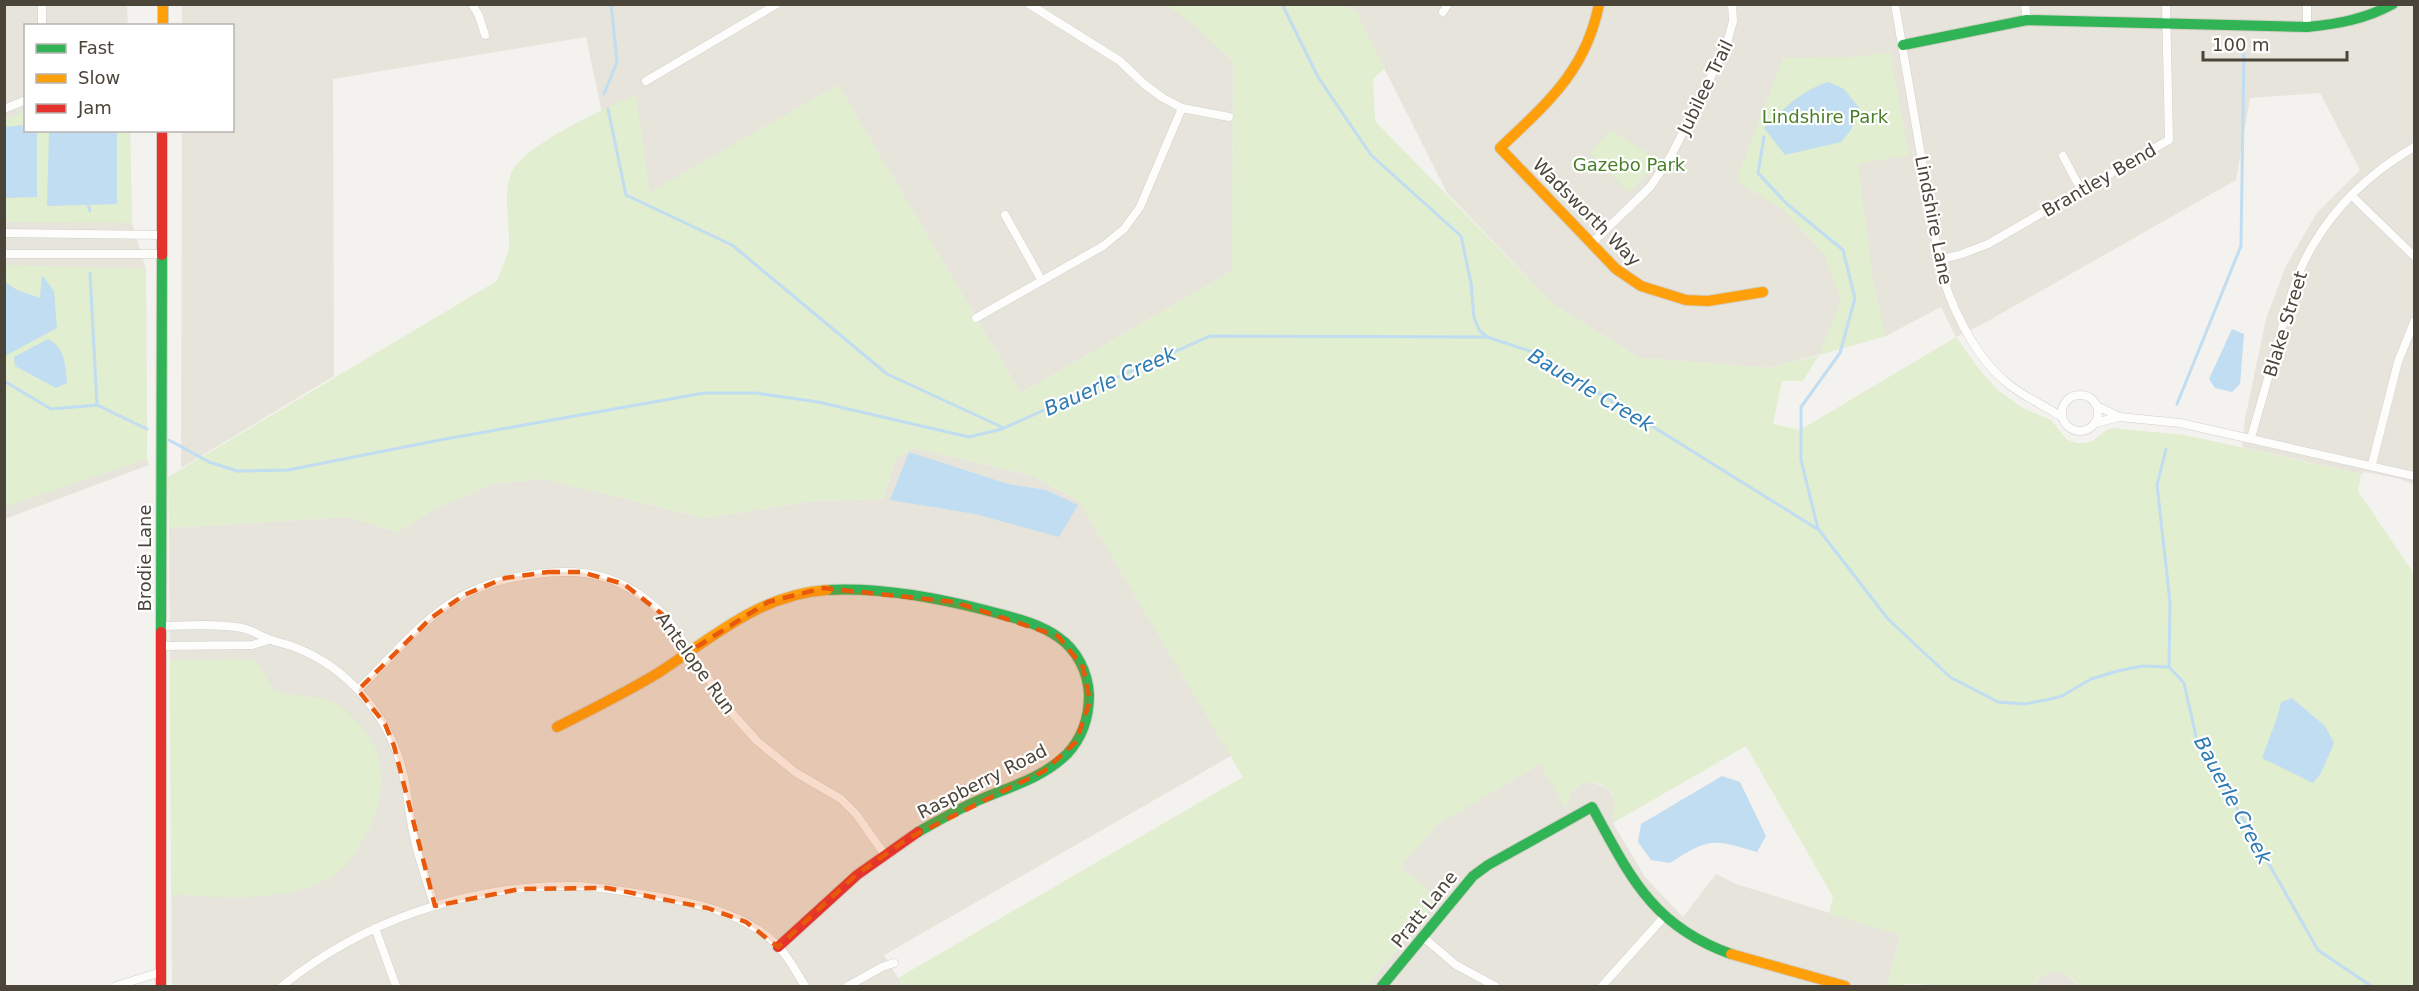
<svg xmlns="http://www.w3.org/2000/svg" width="2419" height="991" viewBox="0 0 2419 991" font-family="'DejaVu Sans',sans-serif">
	<rect width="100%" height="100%" fill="#f4f2ee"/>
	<g fill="#e7e4dc">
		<path d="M1166,4L1191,22L1233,5L1232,271L1021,393L838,85L622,209L586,37L333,79L334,376L181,468L182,131L232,130V26L182,25V5Z"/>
		<path d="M5,5H127L128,25L26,26V130L130,131L132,223L146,269L147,459L149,465L5,519Z"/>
		<path d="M1345,5H2414V485L2401,479L2365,472L2361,474L2242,447L2245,419L2266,319L2285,268L2316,214L2360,170L2320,93L2250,98L2236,180L1981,325L1956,337L1941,307L1886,336L1769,368L1640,358L1553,304L1447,193L1357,14Z"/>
		<path d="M913,448L1031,475L1079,501L1231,756L884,955L903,986H172L169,528L348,517L397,532L435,509L492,484L543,479L705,518L813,501L883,499L896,458Z"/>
		<path d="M1540,764L1567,804L1570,793L1582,783L1592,782L1607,788L1615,801L1613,823L1645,877L1683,917L1716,874L1736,884L1901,935L1887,986H1367L1438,899L1400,867L1436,825Z"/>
		<path d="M2055,971L2068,975L2078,986H2033L2042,976Z"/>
	</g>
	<g fill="#e1eecf">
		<path d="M1166,5H1345L1357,13L1385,68L1373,79L1375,121L1553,304L1640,358L1769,368L1819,355L1841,300L1824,254L1782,209L1736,181L1783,58L1857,57L1890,52L1909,155L1858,164L1874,287L1886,336L1819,355L1803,381H1782L1773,424L1800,430L1956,337L1982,373L1999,391L2023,408L2051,420L2066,439L2076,443H2086L2094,440L2107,430L2112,428L2185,435L2361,474L2358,491L2414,574V986H2078C2067,967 2044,968 2033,986H1928C1914,981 1901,986 1887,986L1901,935L1829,914L1833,897L1746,746L1613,823C1611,815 1616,808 1614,800C1609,781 1585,776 1573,791C1568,796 1568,802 1565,808L1540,764L1437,825L1400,867L1438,898L1367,986H903L898,978L1243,777L1079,501L1031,475L913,448L896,458L883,499L813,501L705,518L543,479L492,484L435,509L397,532L348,517L169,528L168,477L497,281C501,270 508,257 509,246C510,223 503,198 510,176C520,145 607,109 636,94L650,192L838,85L1021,393L1232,271L1233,62L1191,22Z"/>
		<path d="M25,110L26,130L130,131L132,223L5,222L4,118L15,117Z"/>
		<path d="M1610,130L1657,159L1649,171L1629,193L1590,153Z"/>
		<path d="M5,265L146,269L147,459L5,507Z"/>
		<path d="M252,659L259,666L275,691C291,695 318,696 333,702C343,707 353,717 361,726C393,762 383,809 359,847C350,860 343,871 328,879C280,903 223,898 171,894L170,660Z"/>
	</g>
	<g fill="#c0ddf1">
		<path d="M1828,82L1844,89L1860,109L1851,130L1841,142L1785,155L1764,128C1783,109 1802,90 1828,82Z"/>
		<path d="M25,125L26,130L37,131V197L5,198V127Z"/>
		<path d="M49,131H117V204L47,206Z"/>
		<path d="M42,275L54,291L57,328L5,356V282L17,290L40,298Z"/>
		<path d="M2232,329L2244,334L2240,384L2232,392L2215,388L2209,379Z"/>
		<path d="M48,339C65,348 66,366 67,383L56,388L15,366L14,357Z"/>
		<path d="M909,452L1008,484L1046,490L1078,505L1059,537L975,514L890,500Z"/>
		<path d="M2292,698L2325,726L2334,743L2321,773L2313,783L2262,758L2278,715L2281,702Z"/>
		<path d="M1722,776L1740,782L1766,836L1757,852C1713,839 1710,837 1670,863L1651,860L1638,842L1641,824Z"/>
	</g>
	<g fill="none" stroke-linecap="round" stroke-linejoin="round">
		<g stroke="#c0ddf1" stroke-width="3">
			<path d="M1282,4L1318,77L1371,155L1461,236L1471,283L1474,317L1479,330L1487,337"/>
			<path d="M604,94L617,62L611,4"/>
			<path d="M608,109L626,195L732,245L887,374L1004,428L1210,336L1487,337L1533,352L1819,530L1888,619L1950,677L1998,702L2024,704L2046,700L2062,696L2091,679L2117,671L2143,666L2169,667L2184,683L2197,741L2211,768L2241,815L2318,950L2371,986"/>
			<path d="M1764,137L1758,173L1787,204L1843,250L1855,298L1840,353L1801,407V460L1818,529"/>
			<path d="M88,203L90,211"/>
			<path d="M90,273L97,405L147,429"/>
			<path d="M4,381L51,409L97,405"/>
			<path d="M2177,404L2241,246L2244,48"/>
			<path d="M169,440L209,462L237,471L288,470L440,440L704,393H756L818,402L969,437L1002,429"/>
			<path d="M2166,449L2157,485L2170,602L2169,667"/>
		</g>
		<g stroke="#d2d0cb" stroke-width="9">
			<g id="street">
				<path d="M472,4L479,16L485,35"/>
				<path d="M1029,4L1120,61L1144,84L1163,98L1182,108L1229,117"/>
				<path d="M1895,4L1939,260C1947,301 1974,356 2007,383C2024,397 2044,405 2062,417"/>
				<path d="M2025,4L2027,20"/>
				<path d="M1443,12L1448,4"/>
				<path d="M42,26V4"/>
				<path d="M2307,27V4"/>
				<path d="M646,81L777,4"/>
				<path d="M4,109L26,100"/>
				<path d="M2063,156L2081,190"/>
				<path d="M2351,195L2414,256"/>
				<path d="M1005,215L1042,281"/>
				<path d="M4,233L161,235"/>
				<path d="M1591,244L1650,187L1671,156L1726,47L1733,21L1732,4"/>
				<path d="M4,254H160"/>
				<path d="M1939,260L1962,254L1988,244L2169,140L2166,4"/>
				<path d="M976,318L1103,246L1124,229L1140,207L1182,108"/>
				<circle cx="2080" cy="413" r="18"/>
				<path d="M2097,406L2120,417L2180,423L2414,476"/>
				<path d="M2095,423L2119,417"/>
				<path d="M2251,438C2261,404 2270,370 2280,336C2288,305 2296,273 2313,245C2337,204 2373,171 2414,147"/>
				<path d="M2372,464L2398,362L2414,322"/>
				<path d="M160,626C185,626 218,623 242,628C253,630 261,637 272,640C279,643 286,644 294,647C348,667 390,717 403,773C408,793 409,815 414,836C419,860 427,883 435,906"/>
				<path d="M161,646L252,645L269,640"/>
				<path d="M358,690C391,658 423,617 464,595C484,584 507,578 529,575C587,566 626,576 667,618L732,713L757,741L795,772L841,799L856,814L885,855"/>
				<path d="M375,928L396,986"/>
				<path d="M1423,937L1456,965L1495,986"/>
				<path d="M116,986L161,972"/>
				<path d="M282,986C364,920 470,884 576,886C601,887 624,891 648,895C693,902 744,912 777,945C789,957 796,972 805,986"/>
				<path d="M848,986L882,967L894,963"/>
				<path d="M1602,986L1664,917"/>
			</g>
		</g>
		<g stroke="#d3cfc5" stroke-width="12">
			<g id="fast">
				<path d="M1903,45L2027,20L2307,27C2338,24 2366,19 2393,4"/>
				<path d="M827,590C880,587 934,597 985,610C1010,617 1037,622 1058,637C1077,650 1088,672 1089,695C1089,717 1082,738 1067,754C1043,778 1009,787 979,800C958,809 938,821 918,832"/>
				<path d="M161,632L162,255"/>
				<path d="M1382,986L1473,876L1488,865L1592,807C1630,876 1652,926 1731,954"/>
			</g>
		</g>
		<g stroke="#d3cfc5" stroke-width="12">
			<g id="slow">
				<path d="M163,4V26"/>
				<path d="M1599,4C1586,71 1547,103 1500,148L1616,269L1641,286L1686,300L1708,301L1763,292"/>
				<path d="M557,727C591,710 625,693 658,673C712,638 760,594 827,590"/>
				<path d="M1731,954L1845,986"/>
			</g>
		</g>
		<g stroke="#d3cfc5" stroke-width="12">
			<g id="jam">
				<path d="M162,255V130"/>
				<path d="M778,947L857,875L918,832"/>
				<path d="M161,986V632"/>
			</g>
		</g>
		<use href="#street" stroke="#fdfdfc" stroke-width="8"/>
		<use href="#fast" stroke="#30b455" stroke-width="10"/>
		<use href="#slow" stroke="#ff9f0a" stroke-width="10"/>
		<use href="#jam" stroke="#e5322d" stroke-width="10"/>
	</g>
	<path fill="#e8590c" fill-opacity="0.2" stroke="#e8590c" stroke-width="4.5" stroke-dasharray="12 8" stroke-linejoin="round" d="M548,572H581L624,584L667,618L690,651L768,602L823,588L955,602L1058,636L1083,667L1090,701L1076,742L1044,771L909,838L856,875L778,947L746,922L707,908L607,888L520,889L435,906L394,746L385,724L358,690L431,618L464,595L505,578Z"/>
	<g text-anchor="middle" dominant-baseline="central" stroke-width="4.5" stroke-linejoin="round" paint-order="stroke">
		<g font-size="18" fill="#4b4439" stroke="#fff">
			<text transform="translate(1705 87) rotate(-64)">Jubilee Trail</text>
			<text transform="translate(2099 180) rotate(-30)">Brantley Bend</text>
			<text transform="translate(1587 212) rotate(45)">Wadsworth Way</text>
			<text transform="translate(1934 220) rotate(79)">Lindshire Lane</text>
			<text transform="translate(2285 324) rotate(-73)">Blake Street</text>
			<text transform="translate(144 558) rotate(-90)">Brodie Lane</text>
			<text transform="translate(696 663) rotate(54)">Antelope Run</text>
			<text transform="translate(982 781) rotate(-27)">Raspberry Road</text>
			<text transform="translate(1424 909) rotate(-51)">Pratt Lane</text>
		</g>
		<g font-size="18" fill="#4a7f2a" stroke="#fff">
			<text x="1825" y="116">Lindshire Park</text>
			<text x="1629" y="164">Gazebo Park</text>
		</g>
		<g font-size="20" font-style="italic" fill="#2e7ab2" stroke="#fff">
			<text transform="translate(1110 381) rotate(-24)">Bauerle Creek</text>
			<text transform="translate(1591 390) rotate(31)">Bauerle Creek</text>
			<text transform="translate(2233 800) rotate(62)">Bauerle Creek</text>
		</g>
	</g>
	<rect width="2419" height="991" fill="none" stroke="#4b4439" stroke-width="12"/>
	<rect x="24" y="24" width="210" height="108" fill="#ffffff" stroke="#b7b4b0" stroke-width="1.5"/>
	<rect x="36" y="44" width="30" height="9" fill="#30b455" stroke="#b7b4b0" stroke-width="1.5"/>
	<text x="78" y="54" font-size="18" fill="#4b4439">Fast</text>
	<rect x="36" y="74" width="30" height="9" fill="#ff9f0a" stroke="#b7b4b0" stroke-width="1.5"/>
	<text x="78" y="84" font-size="18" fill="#4b4439">Slow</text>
	<rect x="36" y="104" width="30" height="9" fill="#e5322d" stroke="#b7b4b0" stroke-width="1.5"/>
	<text x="78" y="114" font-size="18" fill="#4b4439">Jam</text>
	<path d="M2203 51v9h144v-9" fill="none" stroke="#4b4439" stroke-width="3"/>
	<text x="2212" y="51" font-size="18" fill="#4b4439" stroke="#ffffff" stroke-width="4.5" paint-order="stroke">100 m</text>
</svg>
